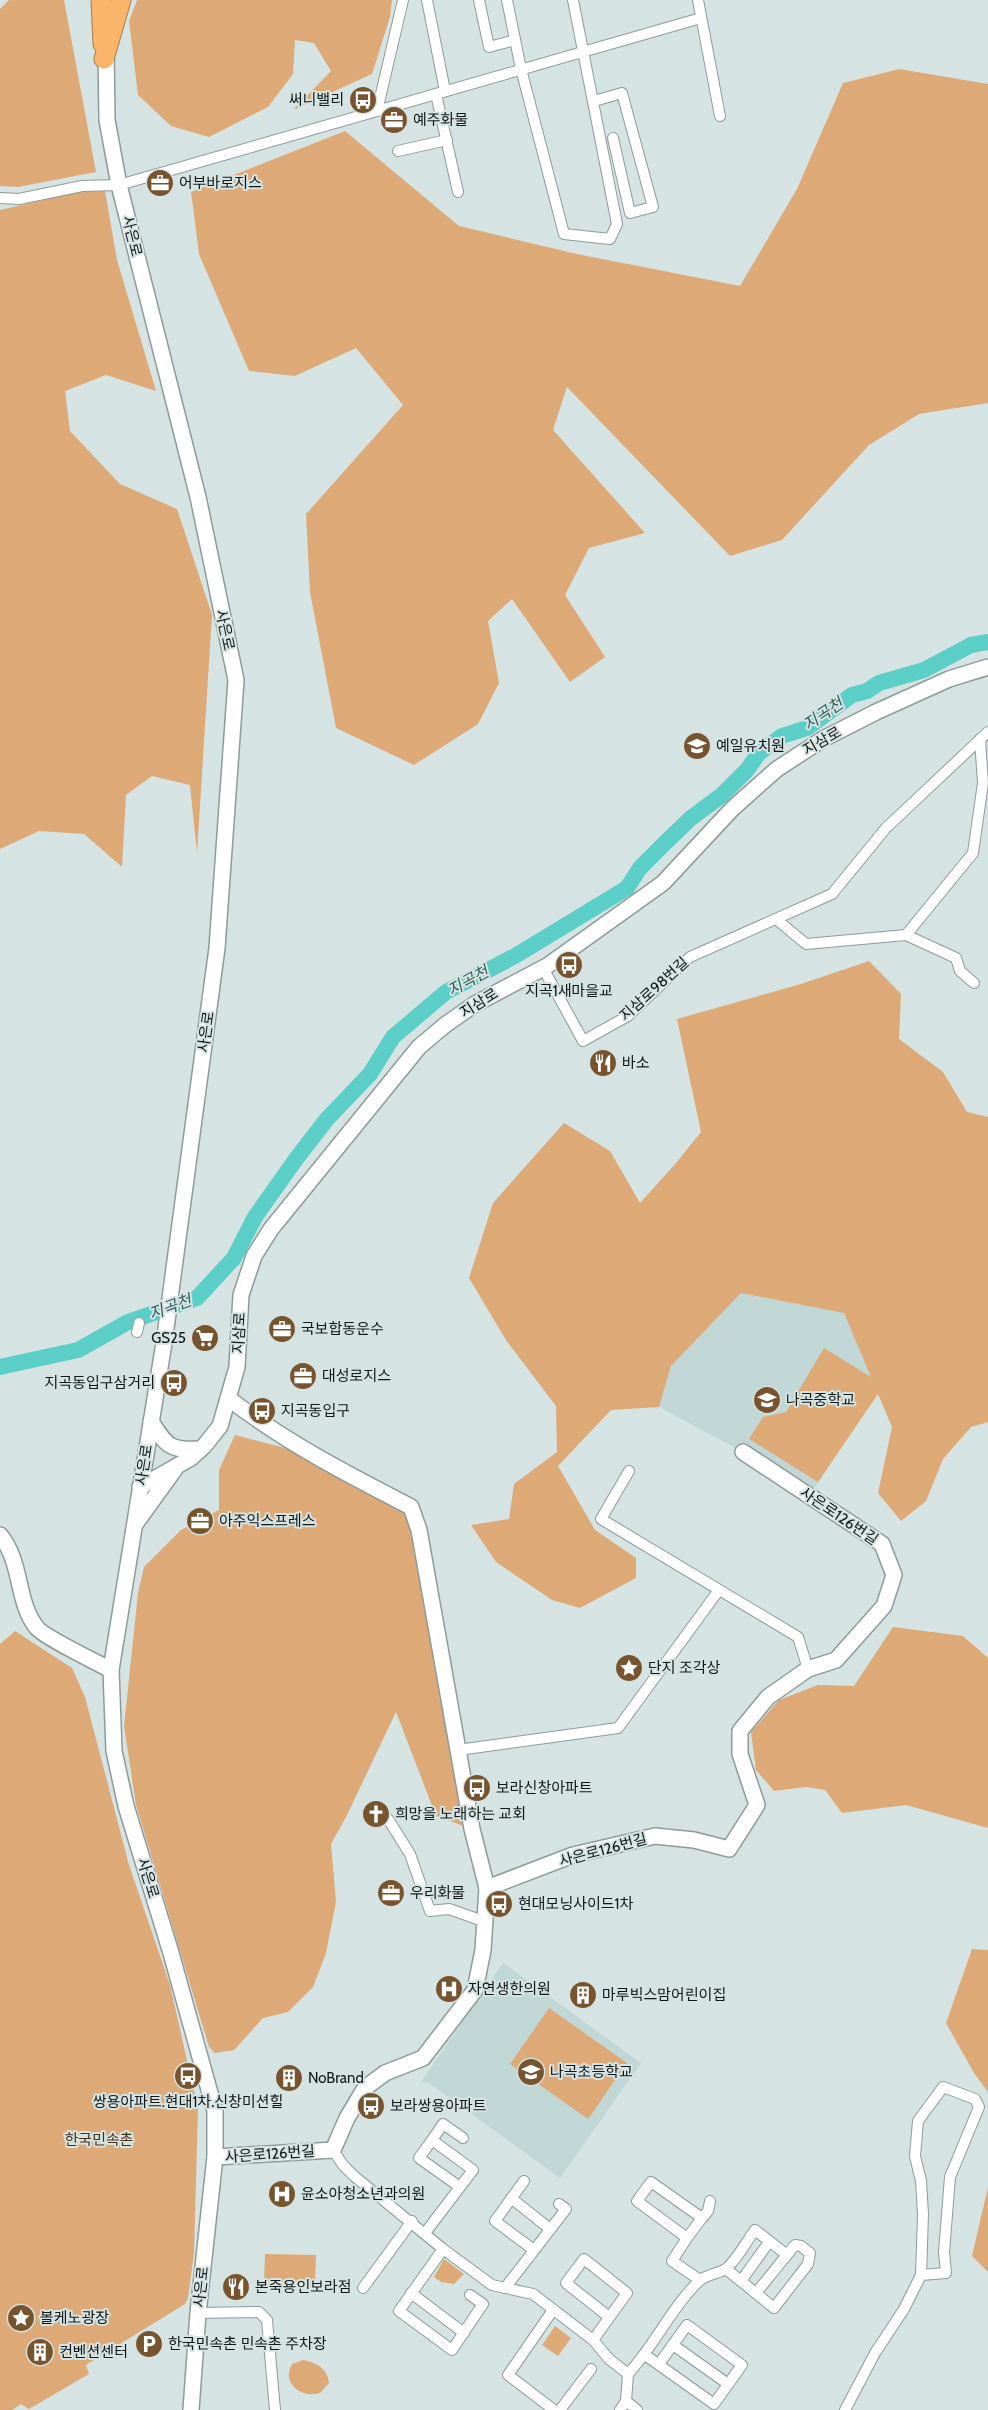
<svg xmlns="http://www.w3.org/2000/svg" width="988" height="2410" viewBox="0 0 988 2410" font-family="Cabin,'Noto Sans KR',sans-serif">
	<rect width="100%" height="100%" fill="#d5e3e2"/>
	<g fill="#c0d7d5">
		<path d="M741,1293L844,1312L878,1393L809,1496L743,1452L659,1407L671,1366Z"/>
		<path d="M503,1963L641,2063L560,2178L429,2083L421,2082Z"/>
	</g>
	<g fill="#da7">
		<path d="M9,0H64L96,172L18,187L0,186V9Z"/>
		<path d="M137,0H392L390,17L372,74L293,110L331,71L314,43L295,40L293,74L268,107L209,137L171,126L138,95L129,21Z"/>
		<path d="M899,69L988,84V403L919,414L869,445L782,540L730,556L567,387L553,430L645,533L589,548L565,595L605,657L570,682L512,599L488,621L499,683L478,724L414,765L336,728L310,592L306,514L403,405L356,348L295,376L249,371L199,254L191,192L345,131L459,226L577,254L740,286L797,189L843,83Z"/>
		<path d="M105,191L117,260L156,391L106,375L65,391L70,431L120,484L177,509L212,615L197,853L190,785L152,776L126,795L122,867L84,834L39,831L0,849V210L77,192Z"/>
		<path d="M869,961L901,994L899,1039L943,1072L967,1112L988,1117V1422L971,1427L943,1459L926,1501L901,1521L878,1493L892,1427L878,1394L818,1482L749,1439L763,1417L786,1412L824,1348L871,1377L844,1313L741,1293L671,1366L659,1407L611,1410L558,1466L595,1530L636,1558V1578L580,1608L552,1600L496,1562L471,1525L509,1519L514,1484L557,1452L556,1406L506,1340L469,1278L493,1203L564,1123L610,1151L640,1203L676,1163L701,1132L677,1019L801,984Z"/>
		<path d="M235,1435L309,1454L411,1507L472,1829L436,1816L396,1712L347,1815L331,1844L336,1902L326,1953L313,1987L288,2012L263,2018L234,2050L215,2053L209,2047L136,1805L124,1726L138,1593L144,1567L181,1530L219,1510V1470Z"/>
		<path d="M893,1627L963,1636L988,1658V1828L906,1805L842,1813L825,1790L806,1787L774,1791L756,1770L751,1732L779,1700L818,1685L854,1686Z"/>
		<path d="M15,1631L72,1668L85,1697L129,1865L170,1985L198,2109L194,2253L188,2298L185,2304L86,2365L89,2374L29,2409L21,2404L12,2410H0V1644Z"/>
		<path d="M972,1949L988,1950V2092L974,2073L946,2023Z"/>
		<path d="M549,2008L627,2063L588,2119L510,2064Z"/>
		<path d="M988,2187V2272L972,2256Z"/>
		<path d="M265,2254L316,2255L315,2285L264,2283Z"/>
		<path d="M444,2259L464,2274L454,2284L441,2282L434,2277Z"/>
		<path d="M555,2326L571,2338L558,2356L542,2345Z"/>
		<path d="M303,2360C317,2363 327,2368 329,2383L320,2393C301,2399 281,2383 292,2364Z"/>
	</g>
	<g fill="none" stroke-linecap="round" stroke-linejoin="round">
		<path stroke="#5ccec8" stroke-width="16" d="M0,1367L78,1350L128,1322L197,1298L234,1258L255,1217L296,1159L327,1119L370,1074L393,1037L446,992L515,956L627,888L640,868L666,842L691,818L722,795L747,770L759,753L782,736L807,728L852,695L867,691L879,683L924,670L971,645L988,642"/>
		<g stroke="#8e9b9a" stroke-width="12">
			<g id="street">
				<path d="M427,0L445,91"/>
				<path d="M479,0L489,47L515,40"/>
				<path d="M507,0L521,69L564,234L610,239L617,224L573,0"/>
				<path d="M698,0L720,116"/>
				<path d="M436,94L458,192"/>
				<path d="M594,101L622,93L653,207L630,213L613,138"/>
				<path d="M377,111L403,0"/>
				<path d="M398,151L447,140"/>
				<path d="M0,198L19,199L82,186L119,185L701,18"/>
				<path d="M776,919L806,944L906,935L973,853L983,783L980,739"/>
				<path d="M906,935L956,958L960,971L974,983"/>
				<path d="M543,968L583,1041L628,1016L690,957L832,894L886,828L988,732"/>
				<path d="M137,1332L139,1323"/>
				<path d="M629,1471L601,1519L798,1637L808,1669"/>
				<path d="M458,1750L618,1728L719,1590"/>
				<path d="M388,1819L410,1854L430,1911L449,1909L486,1922"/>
				<path d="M432,2140L443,2124L463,2138"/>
				<path d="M333,2150L343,2165L354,2176L443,2249L492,2285L533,2294L593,2340L609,2359L628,2374L626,2401L620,2410"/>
				<path d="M524,2181L495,2221L534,2250"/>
				<path d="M511,2198L550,2229"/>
				<path d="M702,2218L708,2211L710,2201"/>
				<path d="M425,2233L473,2170L432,2140L419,2158L460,2187"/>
				<path d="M687,2238L702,2218L651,2182L637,2201L687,2238L672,2261L700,2280"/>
				<path d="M443,2249L399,2311L452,2350L483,2304L470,2295"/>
				<path d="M726,2269L774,2308L808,2264L810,2253L801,2246L795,2245L756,2293"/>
				<path d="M741,2281L769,2242"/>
				<path d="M363,2288L412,2221"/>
				<path d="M505,2288L566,2209L559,2204"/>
				<path d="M411,2293L464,2333"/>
				<path d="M553,2310L508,2375L554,2410"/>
				<path d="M198,2313L259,2312L267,2320L275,2410"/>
				<path d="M593,2340L627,2293L584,2259L566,2283L609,2317"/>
				<path d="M673,2345L728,2384"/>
				<path d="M645,2355L714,2404L742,2365L687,2325L659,2364"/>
				<path d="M628,2374C655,2345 671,2308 699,2281C707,2274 719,2274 727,2268C738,2258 746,2242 755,2230L787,2255"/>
				<path d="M626,2401L637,2410"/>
				<path d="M560,2410L591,2369"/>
				<path d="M845,2410L875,2353L904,2309L921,2275L923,2214L921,2181L915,2156L918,2121L943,2087L975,2099L979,2107L950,2177L944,2252L946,2273L921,2275"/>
			</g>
		</g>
		<g stroke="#8e9b9a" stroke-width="18">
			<g id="secondary">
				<path d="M106,48L107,120L119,185L198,497L236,680L217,948L164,1343L111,1670L114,1751L126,1806L171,1953L215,2111V2157L198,2313L191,2410"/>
				<path d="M228,1398C285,1442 347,1474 411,1507L419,1530L472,1829L487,1888"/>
				<path d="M151,1421C166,1446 170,1451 201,1449"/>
				<path d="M140,1487L191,1458L205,1445L220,1426L237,1367L241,1295L254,1256L271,1229L419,1047L445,1025L475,1004L547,966L663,883L732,809L777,769L823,739L876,712L949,679L988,667"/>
				<path d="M136,1523L175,1469"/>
				<path d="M0,1535C23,1563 16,1603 37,1628C44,1637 98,1663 111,1670"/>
				<path d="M215,2157L333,2150L347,2118L365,2088L385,2073L423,2058L475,1990L483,1950L487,1888L573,1855L655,1836L694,1840L729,1849L757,1805L740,1754V1731L768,1697L808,1669L836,1660L884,1606L894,1575L882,1544L743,1452"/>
			</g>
		</g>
		<g stroke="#a97e4d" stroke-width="21">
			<g id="highway">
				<path d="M101,0L103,44"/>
				<path d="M104,59L121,0"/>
			</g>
		</g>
		<use href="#street" stroke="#fff" stroke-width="10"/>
		<use href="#secondary" stroke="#fff" stroke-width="15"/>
		<use href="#highway" stroke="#fbb56a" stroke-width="19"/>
	</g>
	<defs>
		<g id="bus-disc" transform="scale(1.4375)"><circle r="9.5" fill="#78542e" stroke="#d5e3e2"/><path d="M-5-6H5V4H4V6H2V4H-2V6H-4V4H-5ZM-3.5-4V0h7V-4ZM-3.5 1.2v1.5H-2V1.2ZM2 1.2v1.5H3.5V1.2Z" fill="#fff"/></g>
		<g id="office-disc" transform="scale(1.4375)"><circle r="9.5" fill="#78542e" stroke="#d5e3e2"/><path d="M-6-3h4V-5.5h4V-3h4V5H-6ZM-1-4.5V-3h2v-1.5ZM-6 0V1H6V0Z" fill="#fff"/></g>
		<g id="school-disc" transform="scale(1.4375)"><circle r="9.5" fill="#78542e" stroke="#d5e3e2"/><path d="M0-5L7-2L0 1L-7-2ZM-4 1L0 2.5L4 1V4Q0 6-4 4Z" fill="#fff"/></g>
		<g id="restaurant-disc" transform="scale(1.4375)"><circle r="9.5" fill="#78542e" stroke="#d5e3e2"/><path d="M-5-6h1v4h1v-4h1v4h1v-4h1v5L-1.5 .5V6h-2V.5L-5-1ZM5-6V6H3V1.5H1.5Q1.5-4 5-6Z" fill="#fff"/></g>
		<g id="supermarket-disc" transform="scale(1.4375)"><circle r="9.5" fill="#78542e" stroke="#d5e3e2"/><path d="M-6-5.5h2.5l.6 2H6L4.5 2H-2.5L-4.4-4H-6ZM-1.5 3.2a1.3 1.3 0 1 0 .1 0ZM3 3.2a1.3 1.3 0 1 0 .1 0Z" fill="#fff"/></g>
		<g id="sight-disc" transform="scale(1.4375)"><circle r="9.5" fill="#78542e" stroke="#d5e3e2"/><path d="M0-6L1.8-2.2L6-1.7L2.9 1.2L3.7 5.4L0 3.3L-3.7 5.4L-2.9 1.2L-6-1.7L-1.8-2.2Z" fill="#fff"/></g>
		<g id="church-disc" transform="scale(1.4375)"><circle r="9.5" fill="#78542e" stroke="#d5e3e2"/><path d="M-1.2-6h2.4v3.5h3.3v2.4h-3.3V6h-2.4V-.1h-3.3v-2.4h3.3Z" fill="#fff"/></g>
		<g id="hospital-disc" transform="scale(1.4375)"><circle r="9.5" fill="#78542e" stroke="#d5e3e2"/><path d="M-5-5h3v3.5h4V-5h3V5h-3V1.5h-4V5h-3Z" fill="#fff"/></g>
		<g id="building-disc" transform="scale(1.4375)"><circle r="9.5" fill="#78542e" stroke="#d5e3e2"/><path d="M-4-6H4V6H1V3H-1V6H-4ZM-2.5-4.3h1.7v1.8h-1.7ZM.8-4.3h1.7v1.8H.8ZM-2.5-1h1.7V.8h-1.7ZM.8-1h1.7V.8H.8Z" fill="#fff"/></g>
		<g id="parking-disc" transform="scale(1.4375)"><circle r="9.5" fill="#78542e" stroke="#d5e3e2"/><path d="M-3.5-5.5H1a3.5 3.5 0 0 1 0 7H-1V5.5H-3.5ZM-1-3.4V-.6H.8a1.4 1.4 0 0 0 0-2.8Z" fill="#fff"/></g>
	</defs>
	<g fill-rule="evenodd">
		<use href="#bus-disc" x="363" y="100"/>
		<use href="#office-disc" x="394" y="120"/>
		<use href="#office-disc" x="160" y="183"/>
		<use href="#school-disc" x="697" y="746"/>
		<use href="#bus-disc" x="569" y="965"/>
		<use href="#restaurant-disc" x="603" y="1063"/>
		<use href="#office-disc" x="282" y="1329"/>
		<use href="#supermarket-disc" x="205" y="1338"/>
		<use href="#office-disc" x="303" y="1376"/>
		<use href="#bus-disc" x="174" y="1383"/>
		<use href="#school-disc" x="767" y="1400"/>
		<use href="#bus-disc" x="262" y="1411"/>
		<use href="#office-disc" x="200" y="1521"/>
		<use href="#sight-disc" x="629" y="1668"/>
		<use href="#bus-disc" x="477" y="1788"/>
		<use href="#church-disc" x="376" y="1814"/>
		<use href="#office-disc" x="391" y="1893"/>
		<use href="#bus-disc" x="499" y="1904"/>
		<use href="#hospital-disc" x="449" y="1989"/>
		<use href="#building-disc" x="583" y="1995"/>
		<use href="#school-disc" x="531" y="2072"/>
		<use href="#bus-disc" x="188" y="2076"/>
		<use href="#building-disc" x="289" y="2078"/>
		<use href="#bus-disc" x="371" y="2106"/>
		<use href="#hospital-disc" x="282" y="2194"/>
		<use href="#restaurant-disc" x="236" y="2287"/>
		<use href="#sight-disc" x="21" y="2318"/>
		<use href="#parking-disc" x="149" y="2344"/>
		<use href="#building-disc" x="40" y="2352"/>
	</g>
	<g text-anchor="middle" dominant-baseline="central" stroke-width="4" stroke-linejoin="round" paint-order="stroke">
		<g font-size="15" fill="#121717" stroke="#d5e3e2" text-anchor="start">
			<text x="344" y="100" text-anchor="end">써니밸리</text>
			<text x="413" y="120">예주화물</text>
			<text x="179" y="183">어부바로지스</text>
			<text x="716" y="746">예일유치원</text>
			<text x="569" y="991" text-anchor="middle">지곡1새마을교</text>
			<text x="622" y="1063">바소</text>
			<text x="301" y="1329">국보합동운수</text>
			<text x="186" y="1338" text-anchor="end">GS25</text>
			<text x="322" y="1376">대성로지스</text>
			<text x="155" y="1383" text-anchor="end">지곡동입구삼거리</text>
			<text x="786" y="1400">나곡중학교</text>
			<text x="281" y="1411">지곡동입구</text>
			<text x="219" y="1521">아주익스프레스</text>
			<text x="648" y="1668">단지 조각상</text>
			<text x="496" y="1788">보라신창아파트</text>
			<text x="395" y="1814">희망을 노래하는 교회</text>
			<text x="410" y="1893">우리화물</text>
			<text x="518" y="1904">현대모닝사이드1차</text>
			<text x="468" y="1989">자연생한의원</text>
			<text x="602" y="1995">마루빅스맘어린이집</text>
			<text x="550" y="2072">나곡초등학교</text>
			<text x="308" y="2078">NoBrand</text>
			<text x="188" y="2102" text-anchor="middle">쌍용아파트.현대1차.신창미션힐</text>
			<text x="390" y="2106">보라쌍용아파트</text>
			<text x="301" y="2194">윤소아청소년과의원</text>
			<text x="255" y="2287">본죽용인보라점</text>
			<text x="40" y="2318">볼케노광장</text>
			<text x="168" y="2344">한국민속촌 민속촌 주차장</text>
			<text x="59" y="2352">컨벤션센터</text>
		</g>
		<g font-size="15" fill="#121717" stroke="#d5e3e2">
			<text transform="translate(132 236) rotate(76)">사은로</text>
			<text transform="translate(225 630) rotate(78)">사은로</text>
			<text transform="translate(822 741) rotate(-30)">지삼로</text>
			<text transform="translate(654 989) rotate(-42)">지삼로98번길</text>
			<text transform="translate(479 1003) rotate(-32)">지삼로</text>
			<text transform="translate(206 1032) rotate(-82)">사은로</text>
			<text transform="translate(239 1333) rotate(-87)">지삼로</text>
			<text transform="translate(144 1465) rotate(-81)">사은로</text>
			<text transform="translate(839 1516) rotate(34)">사은로126번길</text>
			<text transform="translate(603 1850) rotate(-15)">사은로126번길</text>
			<text transform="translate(148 1878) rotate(73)">사은로</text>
			<text transform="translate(270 2154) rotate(-4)">사은로126번길</text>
			<text transform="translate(201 2287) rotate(-84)">사은로</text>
		</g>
		<g font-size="15" fill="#493116" stroke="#d5e3e2">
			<text x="99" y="2140">한국민속촌</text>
		</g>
		<g font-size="16" font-style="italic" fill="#2e5f5c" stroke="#d5e3e2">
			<text transform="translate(823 714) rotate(-34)">지곡천</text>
			<text transform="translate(468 981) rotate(-29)">지곡천</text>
			<text transform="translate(170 1307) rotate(-20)">지곡천</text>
		</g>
	</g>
</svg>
